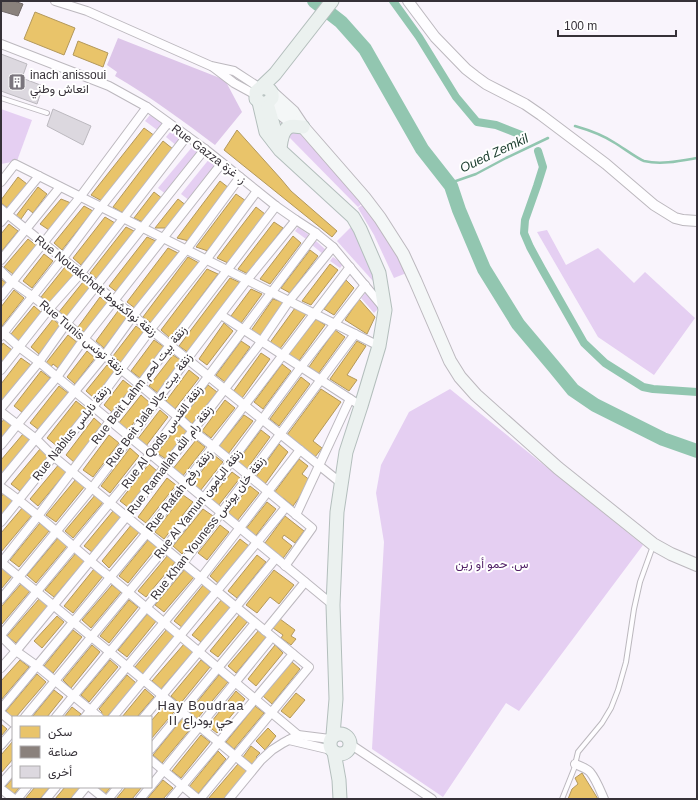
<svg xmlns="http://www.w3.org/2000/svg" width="698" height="800" viewBox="0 0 698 800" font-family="Helvetica,Vazirmatn,sans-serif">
	<rect width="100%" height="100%" fill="#f9f4fc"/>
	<g fill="#e5cff2">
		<path d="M1,109L32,120L17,161L1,164Z"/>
		<path d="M150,115L165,125L160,132L145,121Z"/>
		<path d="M296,130L364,202L358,207L289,137L291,132Z"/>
		<path d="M171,131L182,140L177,146L166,137Z"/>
		<path d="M193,146L201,153L167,195L158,188Z"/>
		<path d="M210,158L219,165L190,201L181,194Z"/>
		<path d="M365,203L409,272L394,278L374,235L358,208Z"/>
		<path d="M352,226L375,280L373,281L337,241Z"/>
		<path d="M298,227L309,235L306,239L295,231Z"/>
		<path d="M547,230L566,265L598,248L634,283L645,272L695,318L654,375L598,337L537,232Z"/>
		<path d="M316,241L326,250L323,254L312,245Z"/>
		<path d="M333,257L343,264L340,268L330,261Z"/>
		<path d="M366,292L380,307L374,313L361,298Z"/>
		<path d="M450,389L643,545L519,711L506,703L443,797L372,749L384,542L376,493L381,465L409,412Z"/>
	</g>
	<path fill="#ddc6e9" d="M118,38L225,80L242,112L215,145C183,121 151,97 115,76L117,72L107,65Z"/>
	<g fill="#e9c46a" stroke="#b3985b">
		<path d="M35,12L75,28L64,55L24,39Z"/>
		<path d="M78,41L108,53L103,67L73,55Z"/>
		<path d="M144,128L155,136L102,201L91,195Z"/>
		<path d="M237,130L281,179L291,191L337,231L332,237L224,150Z"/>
		<path d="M163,141L173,149L123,213L113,207Z"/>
		<path d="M18,177L27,184L9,209L1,203V200Z"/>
		<path d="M220,181L229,188L189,241L177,238Z"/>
		<path d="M38,187L47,194L33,213L28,209L21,219L16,216Z"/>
		<path d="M154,192L163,199L145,223L134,218Z"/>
		<path d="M236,194L246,201L208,251L196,247Z"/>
		<path d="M61,199L71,203L49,230L40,224Z"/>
		<path d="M178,199L187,206L169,228H155Z"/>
		<path d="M84,206L93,211L62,250L54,243Z"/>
		<path d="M256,207L265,214L228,263L217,258Z"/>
		<path d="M105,217L115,223L81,265L73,258Z"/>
		<path d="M274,222L283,228L248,274L238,269Z"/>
		<path d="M9,224L18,231L1,252V234Z"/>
		<path d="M126,227L136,232L99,280L90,273Z"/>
		<path d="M293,236L301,243L270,284L260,279Z"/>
		<path d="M147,237L158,242L118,293L109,286Z"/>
		<path d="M28,239L37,246L13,274L4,267Z"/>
		<path d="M168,248L178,253L136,309L127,302Z"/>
		<path d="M310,250L318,256L290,293L281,288Z"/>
		<path d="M44,254L53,261L32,288L23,281Z"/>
		<path d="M188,257L199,263L153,324L143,317Z"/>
		<path d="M330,264L338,270L311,305L302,301Z"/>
		<path d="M65,267L74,275L50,304L41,297Z"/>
		<path d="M207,269L218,274L170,338L161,330Z"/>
		<path d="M230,278L241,283L189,353L179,346Z"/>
		<path d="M1,279L6,283L1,289Z"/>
		<path d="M346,280L354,288L334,315L324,309Z"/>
		<path d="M83,282L92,290L68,319L59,312Z"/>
		<path d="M251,289L262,294L241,323L231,316Z"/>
		<path d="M14,290L24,298L2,326L1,325V307Z"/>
		<path d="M100,297L109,304L86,334L78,327Z"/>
		<path d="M273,299L285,303L259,338L250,332Z"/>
		<path d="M359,299L375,317L367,334L345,320Z"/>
		<path d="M34,306L43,314L20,342L11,334Z"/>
		<path d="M295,308L306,314L279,350L269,344Z"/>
		<path d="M118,311L127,318L104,348L96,341Z"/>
		<path d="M53,319L61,326L39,354L31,347Z"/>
		<path d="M316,319L325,325L298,362L288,355Z"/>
		<path d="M224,323L233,331L207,365L199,359Z"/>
		<path d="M136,326L145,333L122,363L113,356Z"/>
		<path d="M335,330L345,337L318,374L309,367Z"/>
		<path d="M68,335L78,343L58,368L53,364L51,367L46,363Z"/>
		<path d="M154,340L164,347L140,378L131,371Z"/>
		<path d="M241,341L250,347L225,382L216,375Z"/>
		<path d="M357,341L366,346L347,375L357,380L349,391L330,379Z"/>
		<path d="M3,343L12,350L1,365V347Z"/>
		<path d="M87,351L95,358L75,384L67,377Z"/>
		<path d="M261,353L270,359L242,398L233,392Z"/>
		<path d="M173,355L182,361L158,393L149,386Z"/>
		<path d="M21,358L31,365L3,401L1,400V384Z"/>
		<path d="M282,364L291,371L263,409L254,402Z"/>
		<path d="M107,365L115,372L94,398L86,391Z"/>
		<path d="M189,370L199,378L175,409L166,401Z"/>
		<path d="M41,371L50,378L23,413L14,406Z"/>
		<path d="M301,377L310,384L279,426L270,419Z"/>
		<path d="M123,380L132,387L112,412L104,405Z"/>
		<path d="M208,385L217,392L192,424L184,416Z"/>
		<path d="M59,386L68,393L39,430L30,423Z"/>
		<path d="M321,389L341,402L313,441L322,448L315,457L287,435Z"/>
		<path d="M141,395L150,403L127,431L118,424Z"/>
		<path d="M225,400L235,408L211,438L202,431Z"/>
		<path d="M76,401L86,409L57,446L47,438Z"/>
		<path d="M160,410L168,417L146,446L137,440Z"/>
		<path d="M244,415L253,421L228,454L219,446Z"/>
		<path d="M5,418L14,425L1,441V423Z"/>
		<path d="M94,418L103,426L75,463L66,455Z"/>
		<path d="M179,425L187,431L166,459L157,453Z"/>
		<path d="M261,430L270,437L246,470L237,462Z"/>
		<path d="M23,434L31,441L1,477V460Z"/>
		<path d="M109,435L119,443L93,477L83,470Z"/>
		<path d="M196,440L205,447L182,477L172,470Z"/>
		<path d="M279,444L288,452L265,484L256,477Z"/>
		<path d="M130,448L139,456L110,493L101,486Z"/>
		<path d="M40,449L49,457L20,491L11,484Z"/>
		<path d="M214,455L223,462L200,491L191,485Z"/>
		<path d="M299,459L308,466L302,474L311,481L293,506L283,498V500L274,493Z"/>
		<path d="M60,463L68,470L38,506L30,499Z"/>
		<path d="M149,464L157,471L129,508L120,501Z"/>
		<path d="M232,472L240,478L218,506L210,499Z"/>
		<path d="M167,478L176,485L146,523L138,517Z"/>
		<path d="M76,479L85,486L56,522L46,515Z"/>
		<path d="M250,486L259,493L237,521L228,513Z"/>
		<path d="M4,493L14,500L1,516V497Z"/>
		<path d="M96,494L104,501L73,538L65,531Z"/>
		<path d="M183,495L193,502L164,539L155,532Z"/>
		<path d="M267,502L276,509L254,538L245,530Z"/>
		<path d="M23,507L32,515L1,552V533Z"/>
		<path d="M203,509L213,516L182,554L173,546Z"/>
		<path d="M113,511L121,517L92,552L84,546Z"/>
		<path d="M285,516L304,531L295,543L284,535L282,538L292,546L281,561L265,547V543Z"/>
		<path d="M40,523L49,531L19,567L10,560Z"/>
		<path d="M132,524L140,531L109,568L102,561Z"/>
		<path d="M220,525L229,532L207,560L198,553Z"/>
		<path d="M58,538L67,546L36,583L27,575Z"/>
		<path d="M240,539L249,546L219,584L210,576Z"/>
		<path d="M148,540L157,547L128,583L119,576Z"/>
		<path d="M76,553L85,561L54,597L45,590Z"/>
		<path d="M168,555L176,561L146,597L138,591Z"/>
		<path d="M257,555L266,562L237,598L228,591Z"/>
		<path d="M2,568L12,576L1,589V570Z"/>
		<path d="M94,569L103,576L73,613L64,606Z"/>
		<path d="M185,569L194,577L164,612L155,605Z"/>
		<path d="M274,570L294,585L279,604L270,597L257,613L246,605Z"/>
		<path d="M21,584L30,591L2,624L1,623V607Z"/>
		<path d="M204,584L213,591L183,628L174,621Z"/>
		<path d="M112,585L121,592L91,628L82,620Z"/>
		<path d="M223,598L232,606L201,642L192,635Z"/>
		<path d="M39,599L48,606L16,643L7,636Z"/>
		<path d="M129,600L138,607L109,643L100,636Z"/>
		<path d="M148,613L157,620L127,657L118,650Z"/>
		<path d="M240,614L248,621L218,657L210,651Z"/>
		<path d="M57,616L64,622L42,648L34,641Z"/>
		<path d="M280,619L295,630L291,636L296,639L291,645L281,638L283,635L273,628Z"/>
		<path d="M167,629L176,636L143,674L135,667Z"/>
		<path d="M73,630L82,637L53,673L44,666Z"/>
		<path d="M259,630L267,636L236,673L228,666Z"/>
		<path d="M184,644L193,652L161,689L152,681Z"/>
		<path d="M92,645L100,652L71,688L63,680Z"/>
		<path d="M275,645L283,653L256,686L248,679Z"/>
		<path d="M20,660L29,667L1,700V681Z"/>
		<path d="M110,660L118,667L89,702L81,695Z"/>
		<path d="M201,660L210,667L180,704L171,696Z"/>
		<path d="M292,662L300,669L272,704L263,696Z"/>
		<path d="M37,674L46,682L16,717L13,718L6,711Z"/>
		<path d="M127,675L136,683L107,717H104L101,714L102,712L99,709Z"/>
		<path d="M219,675L228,682L197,719L189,712Z"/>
		<path d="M145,689L154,697L137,717H122Z"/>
		<path d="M54,690L63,697L47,717H32Z"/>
		<path d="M236,691L245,699L217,733L208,726Z"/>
		<path d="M296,693L305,700L290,718L281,711Z"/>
		<path d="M165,705L174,712L151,739V721Z"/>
		<path d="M255,706L264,713L234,749L226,742Z"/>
		<path d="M72,707L81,714L78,717H64Z"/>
		<path d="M182,719L192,727L162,763L153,755Z"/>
		<path d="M1,724L7,729L1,736Z"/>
		<path d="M268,728L276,736L265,750L256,741Z"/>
		<path d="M201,735L210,742L181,778L172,771Z"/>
		<path d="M13,741V759L1,773V755Z"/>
		<path d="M251,746L260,753L256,757L258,759L253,765L243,757Z"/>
		<path d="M218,751L226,759L198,794L189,787Z"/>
		<path d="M238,764L248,772L226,799H208Z"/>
		<path d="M582,773L598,799H568L572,789L578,784L575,778Z"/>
		<path d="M13,778V787H20L14,794L5,787Z"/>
		<path d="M163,780L173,788L163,799H147Z"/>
		<path d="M35,787H50L40,799H25Z"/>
		<path d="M65,787H81L71,799H55Z"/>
		<path d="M96,787H111L105,794Z"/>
		<path d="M126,787H142L132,799H116Z"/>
	</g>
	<path fill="#8a817c" stroke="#716968" d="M1,1H14L23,4L18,16L1,11Z"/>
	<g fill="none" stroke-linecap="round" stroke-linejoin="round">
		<g stroke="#92c6b0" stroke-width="2.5">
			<path d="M575,126C589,130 603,135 615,143C622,147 638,159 644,161C661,165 680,161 697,158"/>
			<path d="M451,186L453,182L476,174L506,158L548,138"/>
		</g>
		<g stroke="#92c6b0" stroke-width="8">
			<path d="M393,1L419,37L456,97L477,122L496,125L524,136"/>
			<path d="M538,151L543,167L537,186L525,220L524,233L530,247L542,269L584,343L605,363L643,387L653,389L697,392"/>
		</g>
		<path stroke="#92c6b0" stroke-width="14" d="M314,1L341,22L365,49L422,149L451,186L459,210L484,269L518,324L555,368L573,390L595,405L663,439L697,451"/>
	</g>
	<g fill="#dcd8df" stroke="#bcb9bf">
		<path d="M1,54L27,64L22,78L43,86L37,104L1,91Z"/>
		<path d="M53,109L91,126L83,145L47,126Z"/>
	</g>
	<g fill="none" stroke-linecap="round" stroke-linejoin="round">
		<g stroke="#bcb8be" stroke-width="6">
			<g id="service">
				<path d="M1,98L47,113"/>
				<path d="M562,799L574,769L578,752L602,723L611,708L618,690L626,662L634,609L640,582L653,546"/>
			</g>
		</g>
		<g stroke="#bcb8be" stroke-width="10">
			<g id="minor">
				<path d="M55,1L87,11L211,66L234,71L260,88"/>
				<path d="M1,44L109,86L147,107L205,149L276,206L296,220L316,233L333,247L383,307"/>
				<path d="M213,67L234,83L256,95"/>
				<path d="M1,182L15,164L379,346"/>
				<path d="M1,209L341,483"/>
				<path d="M1,222L39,176"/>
				<path d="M1,260L60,187"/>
				<path d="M1,271L12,282L32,296L49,309L178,417L193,431L214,447L312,528L285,566"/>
				<path d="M1,296L80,197L147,107"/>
				<path d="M221,315L361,406"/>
				<path d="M1,331L19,347L39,362L333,605"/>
				<path d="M1,336L63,258L101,207L168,123"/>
				<path d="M1,370L49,309L81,273L187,136"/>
				<path d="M1,408L39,362L66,324L142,228L205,149"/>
				<path d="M1,412L36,439L53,456L309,667L200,799"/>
				<path d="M1,445L17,425L57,377L84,339L222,163"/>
				<path d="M1,481L104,356L133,316L186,250L240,177"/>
				<path d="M1,487C40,514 73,548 110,577L298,735"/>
				<path d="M296,515L350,399"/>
				<path d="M1,522L93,407L151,329L206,260L257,191"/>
				<path d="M1,562L252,770"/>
				<path d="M1,563L38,516L110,421L140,385L170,345L276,206"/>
				<path d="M1,599L92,488L130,438L187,359L247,280L296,220"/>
				<path d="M265,631L305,582"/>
				<path d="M1,635L150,454L316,233"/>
				<path d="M1,636L16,651L37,666L99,717"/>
				<path d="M1,668L16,651L127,516L261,342L289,301L333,247"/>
				<path d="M1,709L147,533L350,267"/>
				<path d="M1,713L13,723"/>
				<path d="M25,717L165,548L204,498L301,367L365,285"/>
				<path d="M56,717L183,563L249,476L355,334"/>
				<path d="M85,717L201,578L300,450"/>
				<path d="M113,717L286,507"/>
				<path d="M144,717L236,607L276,558"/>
				<path d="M289,740L331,750"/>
				<path d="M350,744L432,799"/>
				<path d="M1,745L13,731"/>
				<path d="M151,749L255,623"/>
				<path d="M151,760L198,799"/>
				<path d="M575,764C580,766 586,768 590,772C596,779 600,790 604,799"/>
				<path d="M1,784L13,770"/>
				<path d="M151,786L272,637"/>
				<path d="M90,787L105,799"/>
				<path d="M1,789L14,799"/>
				<path d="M17,799L27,787"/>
				<path d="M46,799L56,787"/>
				<path d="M76,799L86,787"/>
				<path d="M108,799L118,787"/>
				<path d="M140,799L150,787"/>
				<path d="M171,799L293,654"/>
				<path d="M229,799L261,760L272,750L283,743L298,735L330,739"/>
			</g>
		</g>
		<g stroke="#bcb8be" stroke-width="12">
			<path id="tertiary" d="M408,1L435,37L466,69L475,76L486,84L525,104L541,115L606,164L654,205L675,218L683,220L697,221"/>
		</g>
		<g stroke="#bcb8be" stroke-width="14">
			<g id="secondary">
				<path d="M272,93L293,112L303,127L364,197L380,218L403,254L415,280L450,361L460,377L476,395L558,468L653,544L671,554L697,565"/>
				<path d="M268,103L289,120L301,125"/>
			</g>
		</g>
		<g stroke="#b3bebc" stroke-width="15">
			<g id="primary">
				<path d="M262,88C269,87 273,92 272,98L267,103H261L256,99V92L275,74L332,1"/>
				<path d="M259,102L266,132L280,150L353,217L360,229L379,273L385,310L379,346L361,406L346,452L337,512L333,605L336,699L333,735"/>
				<path d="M268,107L275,131L274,142"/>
				<path d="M280,148C281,141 282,130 289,127C293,125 299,127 303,127"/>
				<circle cx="340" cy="744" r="10"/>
				<path d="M334,752L339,780L340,799"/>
			</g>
		</g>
		<use href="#service" stroke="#fefdff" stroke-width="4"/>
		<use href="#minor" stroke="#fefdff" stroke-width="8"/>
		<use href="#tertiary" stroke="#fefdff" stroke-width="10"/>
		<use href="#secondary" stroke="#f4f7f7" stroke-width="12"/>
		<use href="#primary" stroke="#ebf1ef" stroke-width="13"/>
	</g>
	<defs>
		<g id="building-square" transform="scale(0.9)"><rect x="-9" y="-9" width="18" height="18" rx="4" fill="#7a757d" stroke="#fff"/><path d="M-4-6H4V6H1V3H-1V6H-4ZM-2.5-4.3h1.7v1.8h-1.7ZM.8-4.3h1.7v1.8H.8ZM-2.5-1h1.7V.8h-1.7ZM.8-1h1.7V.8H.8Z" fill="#fff"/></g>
	</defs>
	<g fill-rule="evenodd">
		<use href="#building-square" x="17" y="82"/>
	</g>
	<g text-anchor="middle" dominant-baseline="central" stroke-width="4" stroke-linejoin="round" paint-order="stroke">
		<g font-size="12" fill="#363138" stroke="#fff" text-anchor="start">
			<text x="30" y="75">inach anissoui<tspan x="30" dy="14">انعاش وطني</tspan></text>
		</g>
		<g font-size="12" fill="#363138" stroke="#fff">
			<text transform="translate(209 154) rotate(37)">Rue Gazza ز. غزة</text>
			<text transform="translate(96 286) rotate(39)">Rue Nouakchott زنقة نواكشوط</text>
			<text transform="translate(82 337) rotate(40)">Rue Tunis زنقة تونس</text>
			<text transform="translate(139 385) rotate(-52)">Rue Beit Lahm زنقة بيت لحم</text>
			<text transform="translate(149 410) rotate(-54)">Rue Beit Jala زنقة بيت جالا</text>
			<text transform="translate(71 433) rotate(-52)">Rue Nablus زنقة نابلس</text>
			<text transform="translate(162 437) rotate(-53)">Rue Al Qods زنقة القدس</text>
			<text transform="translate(170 460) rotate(-53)">Rue Ramallah زنقة رام الله</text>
			<text transform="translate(179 491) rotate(-52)">Rue Rafah زنقة رفح</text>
			<text transform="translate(198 504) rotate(-52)">Rue Al Yamun زنقة اليامون</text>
			<text transform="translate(208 528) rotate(-52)">Rue Khan Youness زنقة خان يونس</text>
		</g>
		<g font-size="12" fill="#502065" stroke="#fff">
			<text x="492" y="564">س. حمو أو زين</text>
		</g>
		<g font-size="13" font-style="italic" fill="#193b2c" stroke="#fff">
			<text transform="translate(494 153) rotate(-25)">Oued Zemkil</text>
		</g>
		<g font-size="13" letter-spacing="1" fill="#363138" stroke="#fff">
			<text x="201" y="705">Hay Boudraa<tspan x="201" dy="15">II حي بودراع</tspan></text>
		</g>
	</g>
	<rect width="698" height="800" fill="none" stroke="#363138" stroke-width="4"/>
	<rect x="12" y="716" width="140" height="72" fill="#ffffff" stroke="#afadaf"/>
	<rect x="20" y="726" width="20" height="12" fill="#e9c46a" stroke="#afadaf"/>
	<text x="48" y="736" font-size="12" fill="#363138">سكن</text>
	<rect x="20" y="746" width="20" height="12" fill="#8a817c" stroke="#afadaf"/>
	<text x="48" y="756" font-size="12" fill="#363138">صناعة</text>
	<rect x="20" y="766" width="20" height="12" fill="#dcd8df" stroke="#afadaf"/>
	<text x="48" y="776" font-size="12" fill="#363138">أخرى</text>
	<path d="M558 30v6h118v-6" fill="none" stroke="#363138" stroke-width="2"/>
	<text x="564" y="30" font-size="12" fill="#363138" stroke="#ffffff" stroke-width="3" paint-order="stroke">100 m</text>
</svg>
